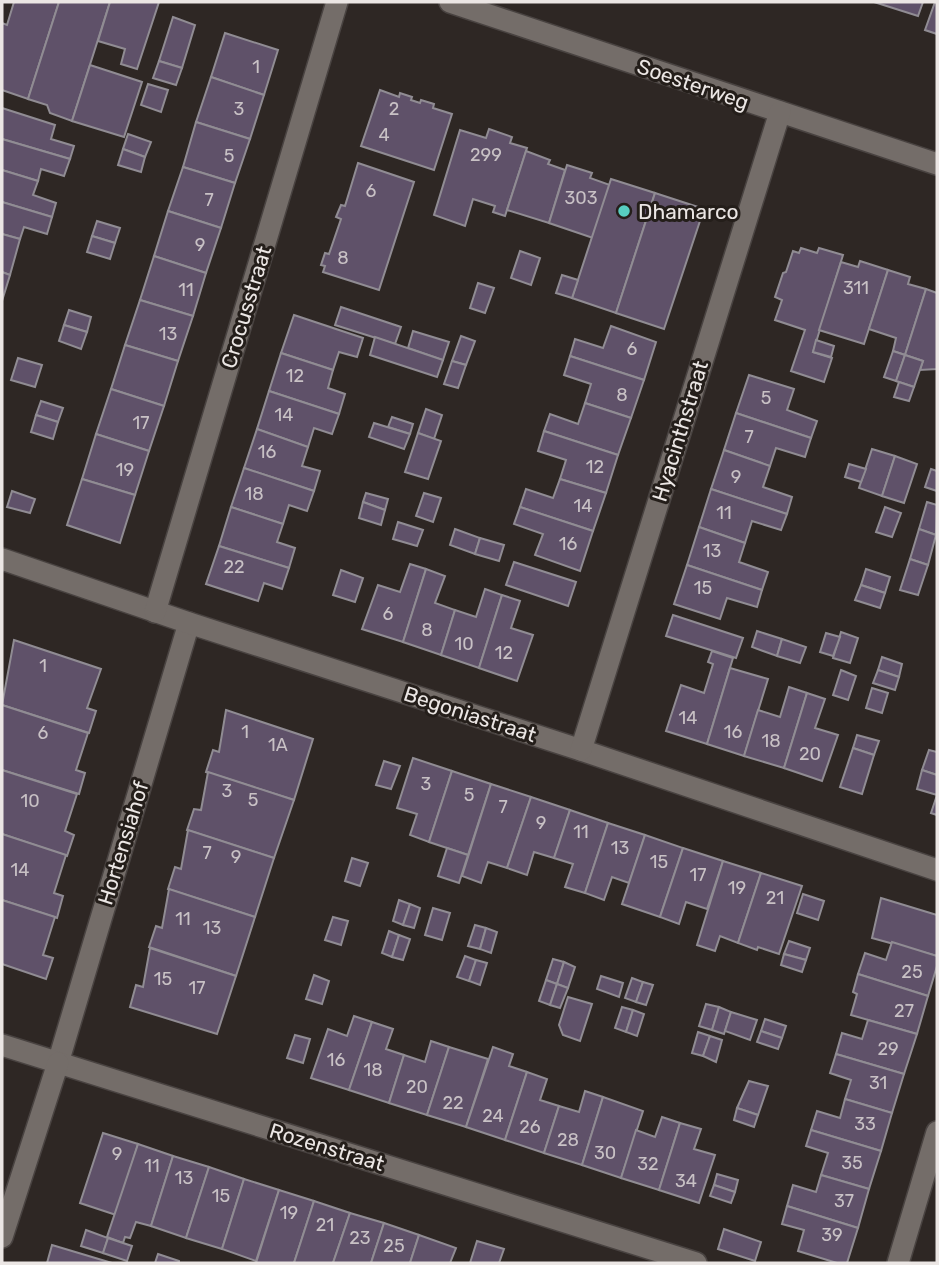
<svg xmlns="http://www.w3.org/2000/svg" width="939" height="1265" viewBox="0 0 939 1265" font-family="Rubik,sans-serif">
	<rect width="100%" height="100%" fill="#2e2724"/>
	<g fill="#5f5169" stroke="#908c93" stroke-width="2">
		<path d="M14,2H59L28,99L2,90V23L7,25Z"/>
		<path d="M59,2H110L72,121L50,113L47,105L28,99Z"/>
		<path d="M110,2H159L137,69L121,64L125,49L98,41Z"/>
		<path d="M874,2H923L918,16Z"/>
		<path d="M935,2H937V34L925,30Z"/>
		<path d="M173,17L195,25L182,68L159,61Z"/>
		<path d="M225,33L278,50L264,95L211,77Z"/>
		<path d="M159,61L182,68L176,85L153,78Z"/>
		<path d="M90,65L142,82L124,137L72,121Z"/>
		<path d="M211,77L264,95L250,139L196,122Z"/>
		<path d="M148,84L168,90L161,112L141,105Z"/>
		<path d="M380,90L399,97L400,93L412,97L411,100L420,103L421,100L434,104L433,108L452,114L434,170L361,146Z"/>
		<path d="M2,108L55,125L51,139L74,146L70,159L2,139Z"/>
		<path d="M196,122L250,139L235,183L183,167Z"/>
		<path d="M489,129L512,137L510,143L527,148L505,216L493,212L495,206L473,199L465,226L434,215L460,130L486,138Z"/>
		<path d="M128,134L151,142L145,157L123,149Z"/>
		<path d="M2,139L70,159L64,176L41,169L38,181L2,170Z"/>
		<path d="M123,149L145,157L141,172L118,165Z"/>
		<path d="M526,151L550,160L548,164L565,170L549,223L507,210Z"/>
		<path d="M358,163L414,182L379,290L323,272L325,266L321,265L325,253L329,254L341,219L336,217L341,205L345,206Z"/>
		<path d="M567,165L592,173L590,178L610,185L593,238L549,223Z"/>
		<path d="M183,167L235,183L221,228L168,211Z"/>
		<path d="M2,170L38,181L33,195L56,203L52,217L2,202Z"/>
		<path d="M611,179L655,193L616,313L572,298Z"/>
		<path d="M655,193L704,209L664,329L616,313Z"/>
		<path d="M2,202L52,217L47,234L24,227L20,239L2,234Z"/>
		<path d="M168,211L221,228L206,273L154,256Z"/>
		<path d="M97,221L120,228L115,243L92,236Z"/>
		<path d="M2,234L20,239L10,275L2,272Z"/>
		<path d="M92,236L115,243L110,259L87,252Z"/>
		<path d="M801,248L817,253L819,248L843,255L813,352L832,358L824,382L791,371L805,330L775,320L782,300L775,297L783,273L786,272L793,251L799,253Z"/>
		<path d="M520,251L540,258L531,285L511,278Z"/>
		<path d="M154,256L206,273L193,316L140,300Z"/>
		<path d="M860,261L888,270L864,344L819,330L841,262L858,267Z"/>
		<path d="M888,270L910,277L908,284L926,289L905,355L893,351L896,338L869,329Z"/>
		<path d="M2,272L10,275L2,301Z"/>
		<path d="M562,275L578,280L572,298L556,293Z"/>
		<path d="M478,283L494,288L485,313L470,308Z"/>
		<path d="M926,289L937,293V369L920,370L923,361L905,355Z"/>
		<path d="M140,300L193,316L178,361L125,345Z"/>
		<path d="M341,307L401,327L395,344L335,325Z"/>
		<path d="M69,310L91,317L87,332L64,325Z"/>
		<path d="M294,315L363,338L357,357L339,352L333,370L281,353Z"/>
		<path d="M64,325L87,332L81,349L59,341Z"/>
		<path d="M611,326L656,342L644,380L570,356L575,339L603,348Z"/>
		<path d="M413,331L449,342L443,360L408,348Z"/>
		<path d="M461,336L475,341L466,365L452,361Z"/>
		<path d="M375,337L443,360L437,377L370,355Z"/>
		<path d="M816,340L834,346L831,357L813,352Z"/>
		<path d="M125,345L178,361L164,406L111,389Z"/>
		<path d="M893,351L905,355L896,381L884,377Z"/>
		<path d="M281,353L333,370L328,388L345,394L339,414L269,391Z"/>
		<path d="M905,355L923,361L914,387L896,381Z"/>
		<path d="M570,356L644,380L631,418L585,403L591,384L564,375Z"/>
		<path d="M18,358L42,365L35,387L11,380Z"/>
		<path d="M452,361L466,365L458,388L444,384Z"/>
		<path d="M749,375L794,389L787,410L817,421L811,438L736,413Z"/>
		<path d="M899,382L914,387L909,401L894,397Z"/>
		<path d="M111,389L164,406L149,451L96,434Z"/>
		<path d="M269,391L339,414L332,434L314,428L308,447L257,429Z"/>
		<path d="M41,401L63,408L58,422L36,415Z"/>
		<path d="M585,403L631,418L618,455L544,431L550,414L578,424Z"/>
		<path d="M426,409L442,415L434,439L418,433Z"/>
		<path d="M736,413L811,438L805,457L776,448L770,466L724,450Z"/>
		<path d="M36,415L58,422L53,439L31,432Z"/>
		<path d="M392,417L413,424L410,434L388,427Z"/>
		<path d="M374,423L410,434L404,449L369,437Z"/>
		<path d="M257,429L308,447L302,466L320,471L314,491L244,468Z"/>
		<path d="M544,431L618,455L606,493L560,479L566,460L538,451Z"/>
		<path d="M418,433L441,441L428,479L405,472Z"/>
		<path d="M96,434L149,451L135,495L82,479Z"/>
		<path d="M872,449L895,456L882,496L859,488Z"/>
		<path d="M724,450L770,466L763,487L792,497L787,514L711,489Z"/>
		<path d="M895,456L917,464L904,503L882,496Z"/>
		<path d="M849,464L866,469L861,482L845,477Z"/>
		<path d="M244,468L314,491L307,511L289,505L283,524L231,507Z"/>
		<path d="M931,469L937,471V491L925,487Z"/>
		<path d="M82,479L135,495L120,543L67,525Z"/>
		<path d="M560,479L606,493L593,531L520,507L526,489L553,498Z"/>
		<path d="M711,489L787,514L781,530L752,521L745,543L699,527Z"/>
		<path d="M12,491L35,499L30,513L7,507Z"/>
		<path d="M366,493L388,499L385,510L363,502Z"/>
		<path d="M424,493L441,498L433,522L416,516Z"/>
		<path d="M363,502L385,510L381,525L359,518Z"/>
		<path d="M927,502L937,505L936,535L919,529Z"/>
		<path d="M231,507L283,524L277,542L295,548L289,568L219,546Z"/>
		<path d="M520,507L593,531L580,571L535,555L543,534L514,524Z"/>
		<path d="M885,507L901,513L892,537L876,532Z"/>
		<path d="M398,522L423,530L417,546L393,539Z"/>
		<path d="M699,527L745,543L739,562L768,572L762,590L687,565Z"/>
		<path d="M455,529L480,538L475,554L450,545Z"/>
		<path d="M919,529L936,535L928,565L910,559Z"/>
		<path d="M480,538L504,545L499,561L475,554Z"/>
		<path d="M219,546L289,568L282,589L264,583L258,601L206,584Z"/>
		<path d="M910,559L928,565L918,595L900,590Z"/>
		<path d="M514,562L576,582L568,606L506,585Z"/>
		<path d="M410,564L426,569L403,642L362,629L378,585L400,592Z"/>
		<path d="M687,565L762,590L757,607L727,598L720,619L674,604Z"/>
		<path d="M426,569L445,576L435,603L455,610L441,655L403,642Z"/>
		<path d="M866,569L890,577L885,593L861,585Z"/>
		<path d="M341,570L363,578L355,602L333,595Z"/>
		<path d="M861,585L885,593L880,608L855,600Z"/>
		<path d="M485,589L502,595L479,668L441,655L455,610L476,617Z"/>
		<path d="M502,595L520,601L511,628L533,635L517,681L479,668Z"/>
		<path d="M673,615L743,638L736,658L666,636Z"/>
		<path d="M757,631L782,639L777,656L752,647Z"/>
		<path d="M841,632L858,638L850,663L833,658Z"/>
		<path d="M826,633L840,637L833,656L820,652Z"/>
		<path d="M782,639L806,647L800,663L777,656Z"/>
		<path d="M14,640L101,669L87,708L96,711L89,733L2,705Z"/>
		<path d="M712,651L733,658L707,744L666,731L681,685L704,693L713,664L708,662Z"/>
		<path d="M882,657L902,664L899,677L878,670Z"/>
		<path d="M730,668L768,679L744,756L707,744Z"/>
		<path d="M841,670L856,676L848,700L833,695Z"/>
		<path d="M878,670L899,677L895,690L873,683Z"/>
		<path d="M789,687L807,693L784,768L744,756L758,710L780,717Z"/>
		<path d="M872,688L888,693L882,713L866,708Z"/>
		<path d="M807,693L825,699L815,728L838,735L822,781L784,768Z"/>
		<path d="M2,705L88,733L76,770L85,773L79,794L2,770Z"/>
		<path d="M226,710L313,739L294,800L206,772L213,750L219,752Z"/>
		<path d="M857,735L879,741L874,755L853,748Z"/>
		<path d="M853,748L874,755L862,794L840,787Z"/>
		<path d="M929,750L937,752V775L922,770Z"/>
		<path d="M413,758L452,771L429,842L410,835L417,814L397,808Z"/>
		<path d="M384,761L400,766L391,789L376,785Z"/>
		<path d="M2,770L77,794L65,831L74,835L67,856L2,834Z"/>
		<path d="M922,770L937,775V815L931,813L937,795L917,789Z"/>
		<path d="M452,771L491,784L468,855L429,842Z"/>
		<path d="M208,772L294,800L274,858L187,830L194,809L201,810Z"/>
		<path d="M491,784L531,797L507,868L488,862L481,883L462,876Z"/>
		<path d="M531,797L570,810L554,858L534,852L527,875L507,868Z"/>
		<path d="M570,810L608,823L585,893L565,887L573,864L554,858Z"/>
		<path d="M608,823L645,835L629,883L612,877L604,900L585,893Z"/>
		<path d="M188,830L274,858L255,917L168,889L175,867L181,869Z"/>
		<path d="M2,834L66,855L54,893L63,896L57,918L2,900Z"/>
		<path d="M645,835L683,848L660,917L622,904Z"/>
		<path d="M447,848L468,855L459,883L438,876Z"/>
		<path d="M683,848L723,861L707,909L686,902L679,924L660,917Z"/>
		<path d="M352,858L368,863L360,886L345,881Z"/>
		<path d="M723,861L761,873L738,943L720,936L715,951L697,945Z"/>
		<path d="M761,873L802,886L779,954L758,947L757,950L738,943Z"/>
		<path d="M169,889L255,917L236,976L149,947L156,926L162,928Z"/>
		<path d="M803,894L824,901L818,920L797,913Z"/>
		<path d="M881,898L937,915V956L872,938Z"/>
		<path d="M2,900L55,917L43,955L53,958L46,979L2,964Z"/>
		<path d="M399,900L410,904L403,925L393,921Z"/>
		<path d="M410,904L420,908L414,928L403,925Z"/>
		<path d="M433,908L450,913L442,940L425,935Z"/>
		<path d="M333,917L348,921L341,945L325,940Z"/>
		<path d="M475,925L486,928L480,949L468,946Z"/>
		<path d="M486,928L497,932L491,953L480,949Z"/>
		<path d="M389,931L399,935L392,957L382,953Z"/>
		<path d="M399,935L410,939L403,960L392,957Z"/>
		<path d="M789,941L810,948L806,960L784,954Z"/>
		<path d="M892,942L937,956V966L928,996L858,974L865,953L886,960Z"/>
		<path d="M150,948L236,976L217,1034L130,1007L136,985L143,987Z"/>
		<path d="M784,954L806,960L802,972L781,965Z"/>
		<path d="M465,956L476,960L469,981L457,977Z"/>
		<path d="M553,959L564,962L557,984L546,980Z"/>
		<path d="M476,960L487,963L480,985L469,981Z"/>
		<path d="M564,962L575,967L568,988L557,984Z"/>
		<path d="M858,974L928,996L917,1034L851,1015L857,994L853,992Z"/>
		<path d="M314,975L329,981L322,1004L306,999Z"/>
		<path d="M601,976L623,983L619,997L597,989Z"/>
		<path d="M632,978L643,982L636,1002L625,998Z"/>
		<path d="M546,980L557,984L550,1005L539,1001Z"/>
		<path d="M643,982L653,985L646,1005L636,1002Z"/>
		<path d="M557,984L568,988L560,1008L550,1005Z"/>
		<path d="M568,997L592,1004L580,1041L563,1035L559,1025Z"/>
		<path d="M706,1004L719,1007L712,1030L699,1026Z"/>
		<path d="M622,1007L633,1010L626,1032L615,1028Z"/>
		<path d="M719,1007L731,1012L724,1034L712,1030Z"/>
		<path d="M633,1010L644,1014L637,1036L626,1032Z"/>
		<path d="M731,1012L757,1020L750,1040L725,1031Z"/>
		<path d="M354,1016L372,1022L349,1090L311,1078L328,1029L347,1036Z"/>
		<path d="M765,1019L786,1026L782,1038L761,1031Z"/>
		<path d="M868,1020L917,1034L904,1074L836,1054L842,1033L862,1039Z"/>
		<path d="M372,1022L393,1029L386,1049L404,1055L389,1103L349,1090Z"/>
		<path d="M761,1031L782,1038L778,1049L757,1042Z"/>
		<path d="M698,1032L710,1036L703,1056L692,1053Z"/>
		<path d="M295,1035L310,1039L303,1063L287,1058Z"/>
		<path d="M710,1036L722,1040L716,1062L703,1056Z"/>
		<path d="M431,1041L449,1047L427,1115L389,1103L404,1055L425,1062Z"/>
		<path d="M449,1047L488,1059L466,1127L427,1115Z"/>
		<path d="M493,1047L513,1054L509,1066L527,1072L505,1140L466,1127Z"/>
		<path d="M836,1054L904,1074L892,1113L845,1099L851,1080L830,1073Z"/>
		<path d="M527,1072L547,1079L540,1100L559,1106L544,1153L505,1140Z"/>
		<path d="M749,1081L768,1086L758,1115L737,1108Z"/>
		<path d="M585,1091L603,1097L582,1165L544,1153L559,1106L579,1112Z"/>
		<path d="M603,1097L643,1111L621,1178L582,1165Z"/>
		<path d="M845,1099L892,1113L881,1151L811,1130L817,1111L840,1118Z"/>
		<path d="M737,1108L758,1115L754,1127L734,1120Z"/>
		<path d="M662,1117L680,1123L659,1190L621,1178L636,1130L655,1137Z"/>
		<path d="M680,1123L701,1129L694,1149L715,1155L699,1203L659,1190Z"/>
		<path d="M811,1130L881,1151L869,1189L821,1175L828,1153L806,1146Z"/>
		<path d="M103,1133L138,1144L116,1215L80,1203Z"/>
		<path d="M138,1144L173,1156L151,1226L136,1222L130,1238L125,1237L123,1243L107,1237Z"/>
		<path d="M173,1156L209,1167L186,1238L151,1226Z"/>
		<path d="M209,1167L244,1179L222,1249L186,1238Z"/>
		<path d="M717,1174L738,1180L735,1192L714,1185Z"/>
		<path d="M821,1175L869,1189L858,1228L787,1206L793,1185L816,1192Z"/>
		<path d="M244,1179L279,1190L256,1261L222,1249Z"/>
		<path d="M714,1185L735,1192L731,1203L710,1196Z"/>
		<path d="M279,1190L314,1201L294,1263H256Z"/>
		<path d="M314,1201L350,1213L333,1263H294Z"/>
		<path d="M787,1206L858,1228L847,1263H837L798,1251L804,1230L782,1224Z"/>
		<path d="M350,1213L384,1223L371,1263H333Z"/>
		<path d="M384,1223L419,1235L410,1263H371Z"/>
		<path d="M724,1229L761,1242L755,1261L718,1249Z"/>
		<path d="M86,1230L108,1238L103,1253L81,1246Z"/>
		<path d="M419,1235L456,1248L450,1263H410Z"/>
		<path d="M108,1238L132,1246L127,1261L103,1253Z"/>
		<path d="M477,1241L504,1249L499,1263H470Z"/>
		<path d="M52,1245L112,1263H47Z"/>
		<path d="M158,1254L179,1261V1263H155Z"/>
	</g>
	<g fill="none" stroke-linecap="round" stroke-linejoin="round">
		<g stroke="#494341" stroke-width="24">
			<path id="pedestrian" d="M58,1063L189,623"/>
		</g>
		<g stroke="#494341" stroke-width="24">
			<g id="minor">
				<path d="M450,2L937,164"/>
				<path d="M2,559L189,623L581,750L937,870"/>
				<path d="M155,612L337,2"/>
				<path d="M581,750L780,112"/>
				<path d="M2,1045L696,1263"/>
				<path d="M2,1237L58,1063"/>
				<path d="M898,1263L937,1132"/>
			</g>
		</g>
		<use href="#pedestrian" stroke="#746d69" stroke-width="21"/>
		<use href="#minor" stroke="#746d69" stroke-width="21"/>
	</g>
	<circle fill="#57cec1" stroke="#241e1a" stroke-width="2.5" cx="624" cy="211" r="7"/>
	<g text-anchor="middle" dominant-baseline="central" stroke-width="6" stroke-linejoin="round" paint-order="stroke">
		<g font-size="18" fill="#c8c1c5">
			<text x="256" y="67">1</text>
			<text x="239" y="109">3</text>
			<text x="394" y="109">2</text>
			<text x="384" y="135">4</text>
			<text x="486" y="155">299</text>
			<text x="229" y="156">5</text>
			<text x="371" y="191">6</text>
			<text x="581" y="198">303</text>
			<text x="209" y="200">7</text>
			<text x="200" y="245">9</text>
			<text x="343" y="258">8</text>
			<text x="856" y="288">311</text>
			<text x="186" y="290">11</text>
			<text x="168" y="334">13</text>
			<text x="632" y="349">6</text>
			<text x="295" y="376">12</text>
			<text x="622" y="395">8</text>
			<text x="766" y="398">5</text>
			<text x="284" y="415">14</text>
			<text x="141" y="423">17</text>
			<text x="749" y="437">7</text>
			<text x="267" y="452">16</text>
			<text x="595" y="467">12</text>
			<text x="125" y="470">19</text>
			<text x="736" y="477">9</text>
			<text x="254" y="494">18</text>
			<text x="583" y="506">14</text>
			<text x="724" y="513">11</text>
			<text x="568" y="544">16</text>
			<text x="712" y="551">13</text>
			<text x="234" y="567">22</text>
			<text x="703" y="588">15</text>
			<text x="388" y="614">6</text>
			<text x="427" y="630">8</text>
			<text x="464" y="644">10</text>
			<text x="504" y="653">12</text>
			<text x="43" y="666">1</text>
			<text x="688" y="718">14</text>
			<text x="245" y="732">1</text>
			<text x="733" y="732">16</text>
			<text x="43" y="733">6</text>
			<text x="771" y="741">18</text>
			<text x="278" y="745">1A</text>
			<text x="810" y="754">20</text>
			<text x="426" y="784">3</text>
			<text x="227" y="791">3</text>
			<text x="469" y="795">5</text>
			<text x="253" y="800">5</text>
			<text x="30" y="801">10</text>
			<text x="503" y="807">7</text>
			<text x="541" y="823">9</text>
			<text x="581" y="832">11</text>
			<text x="620" y="848">13</text>
			<text x="207" y="853">7</text>
			<text x="236" y="857">9</text>
			<text x="659" y="862">15</text>
			<text x="20" y="870">14</text>
			<text x="698" y="875">17</text>
			<text x="737" y="888">19</text>
			<text x="775" y="898">21</text>
			<text x="183" y="919">11</text>
			<text x="212" y="928">13</text>
			<text x="912" y="972">25</text>
			<text x="163" y="979">15</text>
			<text x="197" y="988">17</text>
			<text x="904" y="1011">27</text>
			<text x="888" y="1049">29</text>
			<text x="336" y="1060">16</text>
			<text x="373" y="1070">18</text>
			<text x="878" y="1083">31</text>
			<text x="417" y="1087">20</text>
			<text x="453" y="1103">22</text>
			<text x="493" y="1116">24</text>
			<text x="865" y="1124">33</text>
			<text x="530" y="1127">26</text>
			<text x="568" y="1140">28</text>
			<text x="605" y="1153">30</text>
			<text x="117" y="1154">9</text>
			<text x="852" y="1163">35</text>
			<text x="648" y="1164">32</text>
			<text x="152" y="1166">11</text>
			<text x="184" y="1178">13</text>
			<text x="686" y="1181">34</text>
			<text x="221" y="1196">15</text>
			<text x="844" y="1201">37</text>
			<text x="289" y="1213">19</text>
			<text x="325" y="1225">21</text>
			<text x="832" y="1235">39</text>
			<text x="360" y="1238">23</text>
			<text x="394" y="1246">25</text>
		</g>
		<g font-size="21" fill="#ebe6e4" stroke="#241e1a">
			<text transform="translate(693 84) rotate(19)">Soesterweg</text>
			<text transform="translate(246 307) rotate(-73)">Crocusstraat</text>
			<text transform="translate(680 431) rotate(-73)">Hyacinthstraat</text>
			<text transform="translate(470 714) rotate(18)">Begoniastraat</text>
			<text transform="translate(123 843) rotate(-73)">Hortensiahof</text>
			<text transform="translate(327 1147) rotate(17)">Rozenstraat</text>
		</g>
		<g font-size="21" fill="#ebe6e4" stroke="#241e1a" text-anchor="start">
			<text x="638" y="211">Dhamarco</text>
		</g>
	</g>
	<rect width="939" height="1265" fill="none" stroke="#ebe6e4" stroke-width="7"/>
</svg>
